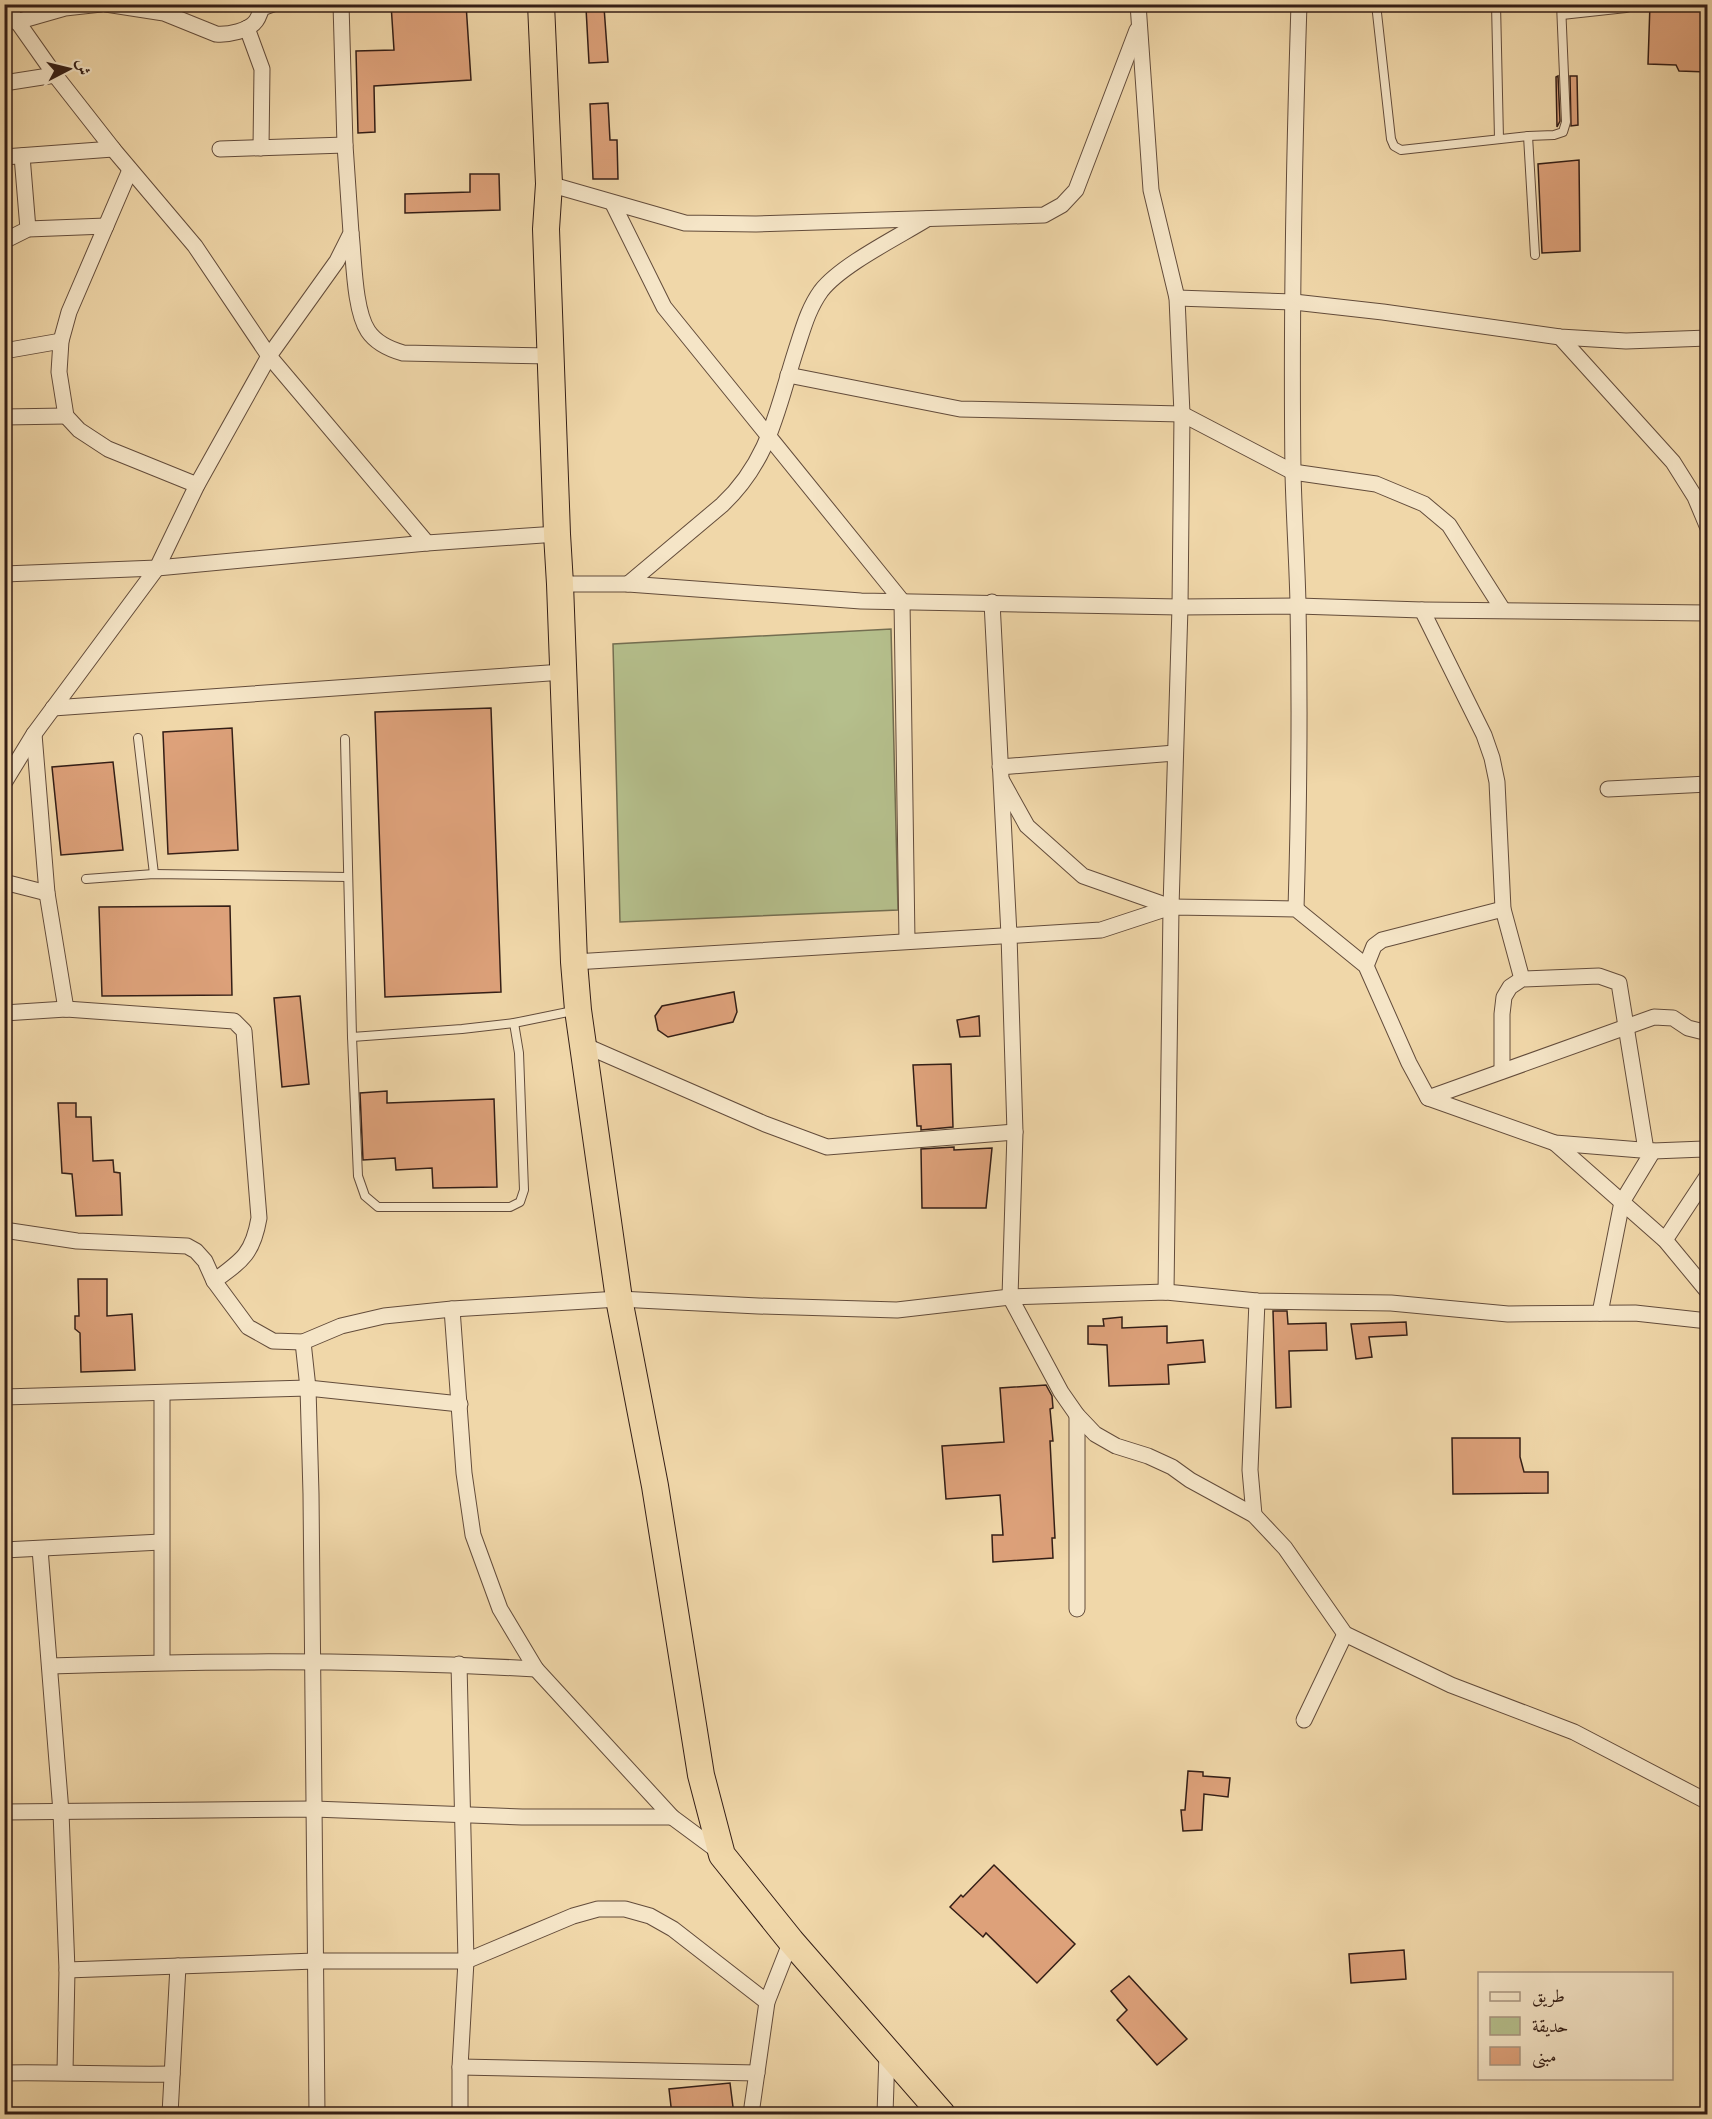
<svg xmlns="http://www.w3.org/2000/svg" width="1712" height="2119" viewBox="0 0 1712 2119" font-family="'Sorts Mill Goudy',Amiri,serif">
	<rect width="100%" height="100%" fill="#f0d7a9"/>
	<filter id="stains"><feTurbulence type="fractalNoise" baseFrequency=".00333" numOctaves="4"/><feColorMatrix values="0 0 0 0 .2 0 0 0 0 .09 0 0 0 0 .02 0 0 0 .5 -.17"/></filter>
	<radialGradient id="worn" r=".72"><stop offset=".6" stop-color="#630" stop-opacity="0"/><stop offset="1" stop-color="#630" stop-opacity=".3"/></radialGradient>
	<path fill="#b5bf8c" stroke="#746e51" stroke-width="1.5" d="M891,629L898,910L620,922L613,644Z"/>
	<g fill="#dda17a" stroke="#341e16" stroke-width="1.5">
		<path d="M391,4H466L471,80L374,86L375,132L358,133L356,51L394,50Z"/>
		<path d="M1650,4H1707V72L1679,71L1676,65L1648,64Z"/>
		<path d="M604,7L608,62L589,63L586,8Z"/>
		<path d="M1558,76L1560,121L1557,127L1556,77Z"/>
		<path d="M1570,76H1577L1578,125L1571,126Z"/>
		<path d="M608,103L610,140H617L618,179H593L590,104Z"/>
		<path d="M1579,160L1580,251L1542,253L1538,164Z"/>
		<path d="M470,174H499L500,210L405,213V194L470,192Z"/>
		<path d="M491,708L501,992L385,997L375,712Z"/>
		<path d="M232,728L238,850L168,854L163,732Z"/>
		<path d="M113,762L123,850L61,855L52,767Z"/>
		<path d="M230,906L232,995L102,996L99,907Z"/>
		<path d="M734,992L737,1012L733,1022L668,1037L658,1030L655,1016L662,1006Z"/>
		<path d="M300,996L309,1084L282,1087L274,998Z"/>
		<path d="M979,1016L980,1036L960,1037L957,1020Z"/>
		<path d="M951,1064L953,1127L921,1130V1126H917L913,1065Z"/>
		<path d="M387,1091V1103L494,1099L497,1187L433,1188L432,1168L396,1170L395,1158L363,1160L360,1093Z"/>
		<path d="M58,1103H76V1117H91L93,1161L113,1160L114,1172L120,1173L122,1215L76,1216L72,1174L62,1173Z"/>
		<path d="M954,1147V1150L992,1148L986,1208H922L921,1149Z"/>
		<path d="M78,1279H107V1316L132,1314L135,1370L81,1372L80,1333L75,1329V1316H79Z"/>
		<path d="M1273,1311H1287L1288,1324L1326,1323L1327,1350L1289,1351L1291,1407L1276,1408Z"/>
		<path d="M1122,1317V1328L1167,1326V1343L1203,1340L1205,1362L1168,1365L1169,1384L1109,1386L1107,1345L1088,1344V1326H1104L1103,1319Z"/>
		<path d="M1406,1322L1407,1335L1369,1337L1372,1357L1356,1359L1351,1324Z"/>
		<path d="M1046,1385L1052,1396L1053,1408L1050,1409L1053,1441H1050L1055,1538H1052L1053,1558L993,1562L992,1535H1003L1000,1495L946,1499L942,1446L1004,1442L1000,1388Z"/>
		<path d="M1452,1438H1520V1457L1524,1472H1548V1493L1453,1494Z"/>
		<path d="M1188,1771L1203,1772V1776L1230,1778L1228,1797L1204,1794L1202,1830L1183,1831L1181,1810H1185Z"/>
		<path d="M994,1865L1075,1944L1037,1983L986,1933L983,1937L950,1907L961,1895L963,1897Z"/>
		<path d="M1404,1950L1406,1979L1351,1983L1349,1954Z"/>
		<path d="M1129,1976L1187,2039L1157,2065L1117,2020L1127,2010L1111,1991Z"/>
		<path d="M730,2083L734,2115H672L669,2089Z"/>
	</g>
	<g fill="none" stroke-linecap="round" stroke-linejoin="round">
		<g stroke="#634c3b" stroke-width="10">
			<g id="service">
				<path d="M1376,4L1391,139L1394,146L1401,150L1528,136L1554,135L1563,132L1566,122L1561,4"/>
				<path d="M1496,4L1499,139"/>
				<path d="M1562,15L1626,8L1639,4"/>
				<path d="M1528,136L1535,255"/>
				<path d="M138,738L154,874"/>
				<path d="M345,739L352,1037L358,1176L365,1196L378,1207H510L520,1202L524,1190L519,1053L514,1023"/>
				<path d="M86,879L154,874L347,877"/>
				<path d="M352,1037L462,1029L514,1023L573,1011"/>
			</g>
		</g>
		<g stroke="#634c3b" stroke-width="17">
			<g id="minor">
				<path d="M5,4L55,75L113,149L195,246L269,356L427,543"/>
				<path d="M106,4L164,13L216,34C228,35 249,31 256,21C259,17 260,12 262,8L273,4"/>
				<path d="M1138,4L1151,190L1177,298L1182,414L1180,607L1171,907L1166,1292"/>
				<path d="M16,22L65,8L101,4"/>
				<path d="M247,28L262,69L261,148"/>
				<path d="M4,83L55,75"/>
				<path d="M220,149L345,145"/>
				<path d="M22,156L28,229"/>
				<path d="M4,157L113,149"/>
				<path d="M130,170L69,312L61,341L59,372L66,416L79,430L108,449L197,485"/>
				<path d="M549,184L685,223L756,224L1044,215L1062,205L1076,190L1137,30"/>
				<path d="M613,204L664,307L902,601L907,941"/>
				<path d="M351,233C354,258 354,310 368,331C376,343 389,349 403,353L551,356"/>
				<path d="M4,241L28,229L106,226"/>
				<path d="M1177,298L1294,302L1383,312L1560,337L1626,341L1708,338"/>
				<path d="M1560,337L1673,462L1695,497L1708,528"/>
				<path d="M4,351L61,341"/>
				<path d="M788,375L960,409L1182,414L1293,472L1376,484L1424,504L1449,525L1503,610"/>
				<path d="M4,417L66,416"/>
				<path d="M4,574L157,568L427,543L557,534"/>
				<path d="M560,584H628L861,601L1180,607L1298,606L1422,610L1708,613"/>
				<path d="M628,584L722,505C770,460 777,409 796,350C803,329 808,309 821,291C841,265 898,237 927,219"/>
				<path d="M992,602L1009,935L1015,1132L1010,1297L1061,1392L1077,1415L1095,1434L1116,1446L1148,1456L1172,1467L1190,1480L1254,1515L1285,1548L1345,1634L1451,1685L1574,1732L1708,1802"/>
				<path d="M1422,610L1484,735L1492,758L1497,782L1503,909L1522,979"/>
				<path d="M53,708L563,672"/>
				<path d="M34,734L47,893L66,1009"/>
				<path d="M1000,767L1175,753"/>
				<path d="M1002,781L1027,826L1083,876L1171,907"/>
				<path d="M4,783L34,734L157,568L197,485L269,356L337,261L351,233L345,145L341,4"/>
				<path d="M1608,789L1708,784"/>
				<path d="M4,882L47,893"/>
				<path d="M1296,909C1299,808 1300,705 1298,604C1297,560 1294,516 1293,473C1291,317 1294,160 1299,4"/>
				<path d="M574,962L1101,930L1171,907L1296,909L1366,966L1409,1063L1428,1098L1555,1143L1653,1151L1704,1149L1708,1150"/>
				<path d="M1366,966L1374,946L1382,940L1503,909"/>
				<path d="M4,1013L66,1009L234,1021L244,1031L259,1218C253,1253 243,1260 214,1281"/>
				<path d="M584,1045L765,1124L827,1147L1015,1132"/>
				<path d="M1502,1071V1014L1504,997L1510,987L1522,979L1599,976L1619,983L1646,1150"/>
				<path d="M1428,1098L1654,1017L1673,1018L1688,1028L1708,1033"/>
				<path d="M1555,1143L1665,1240L1708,1292"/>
				<path d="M4,1230L77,1241L187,1246L196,1251L205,1261L214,1281L248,1327L273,1341L303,1342L341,1326L384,1316L452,1309L619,1299L758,1306L897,1310L1010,1297L1166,1292L1257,1301L1391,1303L1508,1314L1635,1313L1708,1321"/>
				<path d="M1665,1240L1708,1175"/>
				<path d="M452,1309L464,1473L473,1535L500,1609L536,1669L672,1817L722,1854"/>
				<path d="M1600,1313L1622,1202L1653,1151"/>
				<path d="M303,1342L308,1388L311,1494L317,2114"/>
				<path d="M4,1397L308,1388L460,1404"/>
				<path d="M1077,1415V1609"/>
				<path d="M1254,1515L1250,1470L1257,1301"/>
				<path d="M40,1549L61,1812L67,1970L65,2072"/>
				<path d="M4,1550L161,1542"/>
				<path d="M162,1661V1393"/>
				<path d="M459,1664L466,1961L460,2067V2114"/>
				<path d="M50,1666C213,1660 374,1660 536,1669"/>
				<path d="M1304,1720L1345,1634"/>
				<path d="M4,1812L314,1809L522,1817H672"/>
				<path d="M67,1970L315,1961H466L573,1916L598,1909H625L650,1916L673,1929L767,2002"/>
				<path d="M460,2067L757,2073"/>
				<path d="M4,2073C61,2072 116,2075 172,2074"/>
				<path d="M170,2114L178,1966"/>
				<path d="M751,2114L767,2002L791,1941"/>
				<path d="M885,2114L887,2053"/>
			</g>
		</g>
		<g stroke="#341e16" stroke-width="28">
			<path id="trunk" d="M541,4L549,184L546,229L557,534L560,584L574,962L578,1010L619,1299L655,1486L701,1775L722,1855L791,1941L942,2114"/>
		</g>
		<use href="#service" stroke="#f5e5c7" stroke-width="8"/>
		<use href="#minor" stroke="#f5e5c7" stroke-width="15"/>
		<use href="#trunk" stroke="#f0d7a9" stroke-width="26"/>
	</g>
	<rect width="1712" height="2119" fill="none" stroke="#f0d7a9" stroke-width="24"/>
	<rect x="6" y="6" width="1700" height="2107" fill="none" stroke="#341e16" stroke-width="3"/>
	<rect x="12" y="12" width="1688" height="2095" fill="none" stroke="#341e16" stroke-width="1.5"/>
	<rect x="1478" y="1972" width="195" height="108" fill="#f5e5c7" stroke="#a89580" stroke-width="1.5"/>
	<rect x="1490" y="1992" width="30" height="9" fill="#f5e5c7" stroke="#a89580" stroke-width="1.5"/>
	<text x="1532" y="2002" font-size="18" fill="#341e16">طريق</text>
	<rect x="1490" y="2017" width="30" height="18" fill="#b5bf8c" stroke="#a89580" stroke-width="1.5"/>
	<text x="1532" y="2032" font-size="18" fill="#341e16">حديقة</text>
	<rect x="1490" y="2047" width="30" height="18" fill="#dda17a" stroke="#a89580" stroke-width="1.5"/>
	<text x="1532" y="2062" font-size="18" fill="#341e16">مبنى</text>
	<g transform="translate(69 69) rotate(83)" stroke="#f5e5c7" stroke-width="4.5" paint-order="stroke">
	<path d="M0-4.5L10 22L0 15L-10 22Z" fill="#341e16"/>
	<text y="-9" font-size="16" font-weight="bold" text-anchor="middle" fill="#341e16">ش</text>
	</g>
	<rect width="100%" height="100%" filter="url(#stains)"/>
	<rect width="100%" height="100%" fill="url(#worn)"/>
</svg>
